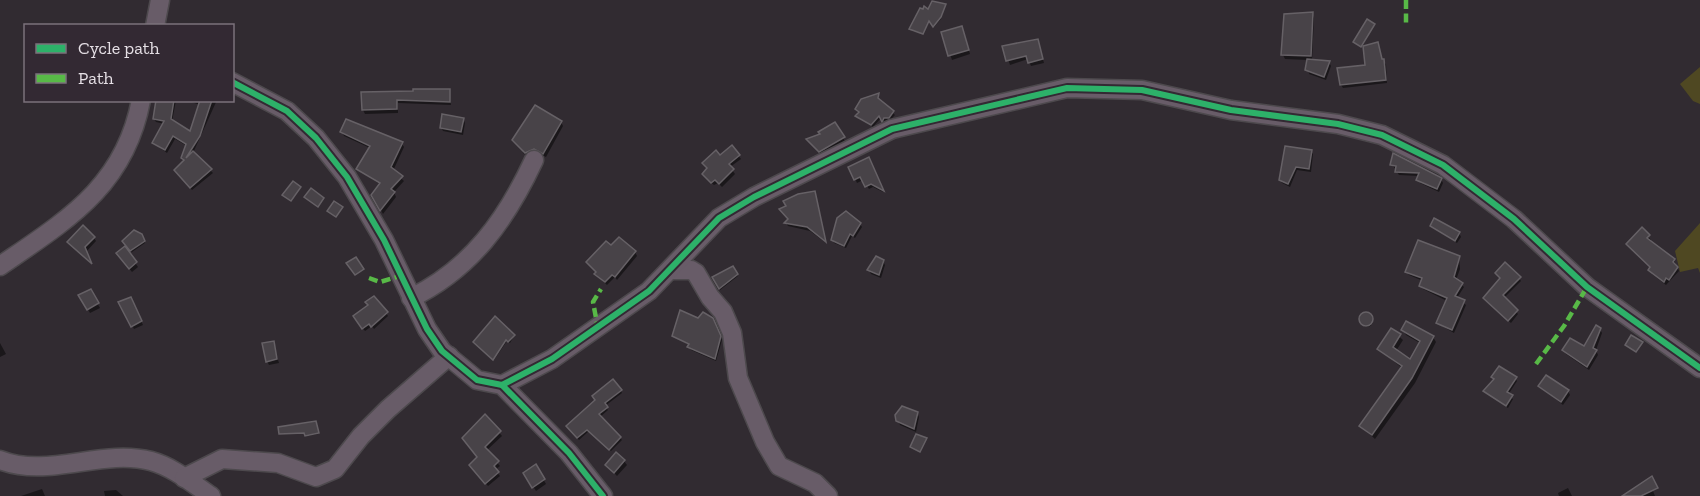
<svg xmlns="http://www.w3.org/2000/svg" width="1700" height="496" viewBox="0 0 1700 496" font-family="'Zilla Slab',serif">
	<rect width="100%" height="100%" fill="#312b31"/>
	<g fill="#4f4822">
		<path d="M1700,67V104L1693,101L1680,84Z"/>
		<path d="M1700,223V273L1698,268L1680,272L1675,251Z"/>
	</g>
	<g fill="#0007">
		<path d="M945,6L941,19L934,27L930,20L923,34L912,31L928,12Z"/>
		<path d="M1312,14L1314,18L1312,61L1329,62L1331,66L1326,80L1309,74L1308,60L1285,59L1283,55Z"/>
		<path d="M1374,25L1362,47L1355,43Z"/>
		<path d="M963,32L970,54L952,60L943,33Z"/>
		<path d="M1038,41L1044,63L1031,66L1028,59L1010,65L1004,47Z"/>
		<path d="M1382,61L1386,64L1387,83L1343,88L1341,85Z"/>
		<path d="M449,90L451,105L398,103V113L365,114L363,110V93Z"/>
		<path d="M878,95L879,101L895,115L890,120L884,122L881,118L873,127L859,119L857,109Z"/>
		<path d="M158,100H176L172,122L191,134L200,105L186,100H217L193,153L213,173L192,190L178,174L185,161L183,158L187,146L175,139L167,153L154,143L165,124L156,122L154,119Z"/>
		<path d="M463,119L465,123L463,135L443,131L441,127Z"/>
		<path d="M561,122L563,126L546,157L537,152L528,156L523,153L522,148Z"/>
		<path d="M834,124L845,141L822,155L810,143Z"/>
		<path d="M342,132L402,144L404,147L393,171L404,181L394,192L396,197L383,214L373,196L381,185L357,169L370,148L344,136Z"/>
		<path d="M732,147L741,159L730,167L735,174L722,187L718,183L714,185L706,178L720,157Z"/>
		<path d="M1311,151L1313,154L1311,172L1297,170L1290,187L1282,183L1280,179Z"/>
		<path d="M870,163L883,192L873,187L869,189L863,180L857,183L850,168Z"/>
		<path d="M1392,164L1441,179L1443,183L1439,192L1420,183L1419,176L1399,175Z"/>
		<path d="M814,192L816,196L826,243L810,231L788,226L786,223Z"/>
		<path d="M860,224L862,227L855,238L852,236L846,248L834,243L833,240Z"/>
		<path d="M1431,226L1459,233L1461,237L1457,243Z"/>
		<path d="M1642,229L1651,240L1649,242L1674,260L1679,271L1666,285L1652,274L1651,268L1628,244Z"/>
		<path d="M141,235L145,243L132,252L123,241Z"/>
		<path d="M94,238L96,241L86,252L91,264L69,242Z"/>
		<path d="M612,247L635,252L637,256L617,280L615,277L607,285L596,274Z"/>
		<path d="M125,248L138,267L132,272L120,257Z"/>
		<path d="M1459,257L1460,269L1456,280L1464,287L1457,298L1466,305L1454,333L1437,323L1447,301L1423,289L1421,286L1423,281L1409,275L1407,272Z"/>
		<path d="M883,261L885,265L881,278L871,274L869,270Z"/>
		<path d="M732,268L738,276L720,290L714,278Z"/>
		<path d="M1519,278L1521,281L1504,298L1518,314L1511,323L1486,301Z"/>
		<path d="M90,291L100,308L90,313L80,296Z"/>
		<path d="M130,298L143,325L134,329L120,302Z"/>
		<path d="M386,313L388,316L374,329L372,326L365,331L356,319Z"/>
		<circle cx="1367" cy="321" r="6"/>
		<path d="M711,317L722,340L716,361L691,350L689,345L674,336L699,320Z"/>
		<path d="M1600,329L1602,333L1596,350L1598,355L1589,370L1566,354L1564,350L1584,348Z"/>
		<path d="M1392,330L1403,340L1396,351L1410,362L1420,343L1406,335L1403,330L1433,337L1436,342L1415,383L1375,439L1361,426L1402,368L1379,349Z"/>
		<path d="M514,336L510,343L507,341L494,360L476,343Z"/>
		<path d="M0,343L6,354L0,357Z"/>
		<path d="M273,343L279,363L269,365L267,361Z"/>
		<path d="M1493,377L1515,378L1517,381L1508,395L1513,399L1508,408L1485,391L1494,380Z"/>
		<path d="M1540,386L1568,391L1570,395L1563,405Z"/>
		<path d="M621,391L622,393L605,406L608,410L600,417L622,440L611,451L589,431L579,440L570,429L596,401Z"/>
		<path d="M917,413L919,417L916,432L900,425L898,421Z"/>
		<path d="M485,416L502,436L486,451L500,466L495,470L500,476L488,486L473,469L479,458Z"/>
		<path d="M317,424L318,434L307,436L306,434L280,433Z"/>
		<path d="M624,461L627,465L617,476L607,465Z"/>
		<path d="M536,466L546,484L536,491L525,474Z"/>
		<path d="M1651,478L1657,489L1653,491L1655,496H1628Z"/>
		<path d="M1568,488L1572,496H1559L1558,493Z"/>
		<path d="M42,489L45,496H21Z"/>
		<path d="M116,490L123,496H105L104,491Z"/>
	</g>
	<g fill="#484348" stroke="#666166" stroke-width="1.5">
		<path d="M932,1L946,4L941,17L933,27L929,21L923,34L909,29L920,8L923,9L924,6L928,9Z"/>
		<path d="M1313,12L1311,56L1281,55L1284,14Z"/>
		<path d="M1367,19L1375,24L1361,47L1353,42Z"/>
		<path d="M962,26L969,50L948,56L941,32Z"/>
		<path d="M1038,39L1043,59L1028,63L1026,56L1006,61L1002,46Z"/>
		<path d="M1378,42L1382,59H1384L1386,80L1340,85L1337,68L1365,65L1363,46Z"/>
		<path d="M1307,59L1330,61L1324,77L1305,70Z"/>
		<path d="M413,89H450V102L397,100V109L362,110L361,92L413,91Z"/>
		<path d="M879,93L878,98L894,111L889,118H884L882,122L879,116L871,125L855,116L859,112L855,109L861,99Z"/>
		<path d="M156,100H174L171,119L190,131L200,100H212L200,136L186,158L193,151L212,169L190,188L174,170L184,160L181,158L186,144L173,136L165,150L152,143L164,121L153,119Z"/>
		<path d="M535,105L562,121L543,154L534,149L525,153L512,140Z"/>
		<path d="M442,114L464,118L461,132L440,128Z"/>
		<path d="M346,119L403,142L391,167L403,176L391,189L395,192L380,211L371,195L380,183L356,169L370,146L340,132Z"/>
		<path d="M835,122L845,137L819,152L806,139L820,134L818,132Z"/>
		<path d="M732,145L740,155L729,164L734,169L719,184L715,180L711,183L702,174L707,168L702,163L716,150L720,155Z"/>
		<path d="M1285,146L1312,150L1309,169L1296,167L1288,184L1279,180Z"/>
		<path d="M1393,153L1442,178L1437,189L1416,180L1419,173L1395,172L1396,166L1390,165Z"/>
		<path d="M869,157L884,191L871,184L865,187L860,177L854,180L848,167Z"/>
		<path d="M293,181L301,187L291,201L282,195Z"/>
		<path d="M311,188L324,198L318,207L304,197Z"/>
		<path d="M815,191L826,242L807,227L784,223L788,219L779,209L786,206L783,201L798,194Z"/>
		<path d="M334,201L343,207L336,217L327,211Z"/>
		<path d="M846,211L861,223L853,236L850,234L844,246L831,240L837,218Z"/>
		<path d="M1434,218L1460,232L1455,241L1430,226Z"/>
		<path d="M83,225L95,237L85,247L92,264L67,242Z"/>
		<path d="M1642,227L1650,235L1647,238L1675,259L1673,262L1678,267L1669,280L1666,278L1664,282L1648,270L1650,267L1626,244Z"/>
		<path d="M134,230L142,234L145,241L130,251L122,241Z"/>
		<path d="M619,237L636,251L615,277L612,275L605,282L594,274L596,272L586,262L606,241L611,245Z"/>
		<path d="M1418,240L1460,256L1454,277L1463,283L1455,296L1465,300L1452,330L1436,323L1447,298L1419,286L1422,278L1405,272Z"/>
		<path d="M125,246L137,262L129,269L116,253Z"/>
		<path d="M876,256L884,260L879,275L867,270Z"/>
		<path d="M356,257L364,269L355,275L346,263Z"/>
		<path d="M1505,262L1521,277L1503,295L1518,310L1508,321L1483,298L1500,278L1495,273Z"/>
		<path d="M733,266L738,274L719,289L712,277Z"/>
		<path d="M91,289L99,303L87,310L78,295Z"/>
		<path d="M374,296L388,312L371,327L369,324L362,329L353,316L368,305L365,302Z"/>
		<path d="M131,297L142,321L131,327L118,302Z"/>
		<path d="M680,310L698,318L703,312L713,318L721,336L715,359L687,347L689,344L672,336Z"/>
		<circle cx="1366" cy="319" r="7"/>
		<path d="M495,316L515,335L508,342L506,340L493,360L473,342Z"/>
		<path d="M1406,321L1434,336L1412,378L1372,435L1359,426L1402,366L1377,349L1391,328L1401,334L1393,347L1410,359L1420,341L1401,330Z"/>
		<path d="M1596,325L1601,328L1593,348L1597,350L1587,367L1562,350L1570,338L1584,346Z"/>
		<path d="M1631,335L1643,342L1636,352L1625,345Z"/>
		<path d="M274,341L277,359L266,362L262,343Z"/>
		<path d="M1499,366L1517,377L1507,392L1513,395L1506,406L1483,391L1494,379L1491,377Z"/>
		<path d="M1546,375L1569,390L1561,402L1538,386Z"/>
		<path d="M613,379L622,390L605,403L608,407L599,414L621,437L609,450L587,430L577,438L566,426L595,400L592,396Z"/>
		<path d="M902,406L918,412L914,429L896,421L895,415Z"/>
		<path d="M485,414L501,431L485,447L499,461L494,466L499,472L485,484L469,465L477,457L462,438Z"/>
		<path d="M316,421L319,433L305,436L304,433L279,434L278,427Z"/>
		<path d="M916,434L927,438L920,452L910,447Z"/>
		<path d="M616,452L625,460L614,473L605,465Z"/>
		<path d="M536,464L545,479L532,488L523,473Z"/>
		<path d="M1652,476L1658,488L1641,496H1622Z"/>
	</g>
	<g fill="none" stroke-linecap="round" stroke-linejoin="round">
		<g stroke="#4d494d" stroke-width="21">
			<g id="minor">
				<path d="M155,26L160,0"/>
				<path d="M232,82L287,111L316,138L347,177L384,240L427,329L442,351L477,380L502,385L569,453L603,496"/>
				<path d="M0,266C67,220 125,186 141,100"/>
				<path d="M671,270H691L696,273L710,297L723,312L732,333L738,378L765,442L779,466L815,483L828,496"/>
				<path d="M411,298C471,269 506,220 534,160"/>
				<path d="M502,385L552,359L649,291L719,218L754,197L892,129L1067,88L1142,90L1231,110L1338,124L1382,135L1443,165L1514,219L1587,287L1700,368"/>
				<path d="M0,460C48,479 102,448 151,461C173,467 192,483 211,496"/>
				<path d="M184,478L222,459L278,463L316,477L335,469L361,436L388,409L449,356"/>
			</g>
		</g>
		<use href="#minor" stroke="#685c68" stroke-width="18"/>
		<g stroke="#58b947" stroke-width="4.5" stroke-dasharray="9 4.5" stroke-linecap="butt">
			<path d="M1406,0V25"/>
			<path d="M369,278L380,282L400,276"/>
			<path d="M593,329L597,323L593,302L601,289"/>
			<path d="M1536,364L1564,326L1587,287"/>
		</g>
		<g stroke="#332933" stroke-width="10">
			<g id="cycleway">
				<path d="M232,82L287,111L316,138L347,177L384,240L427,329L442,351L477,380L502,385L569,453L603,496"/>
				<path d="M502,385L552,359L649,291L719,218L754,197L892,129L1067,88L1142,90L1231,110L1338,124L1382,135L1443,165L1514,219L1587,287L1700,368"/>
			</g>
		</g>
		<use href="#cycleway" stroke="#2db169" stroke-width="6"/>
	</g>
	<rect x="24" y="24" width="210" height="78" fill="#332933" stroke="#7b727b" stroke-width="1.5"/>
	<rect x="36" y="44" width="30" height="9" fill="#2db169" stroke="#7b727b" stroke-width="1.5"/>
	<text x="78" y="54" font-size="18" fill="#e6e0e6">Cycle path</text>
	<rect x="36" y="74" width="30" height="9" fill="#58b947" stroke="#7b727b" stroke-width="1.5"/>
	<text x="78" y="84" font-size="18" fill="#e6e0e6">Path</text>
</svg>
